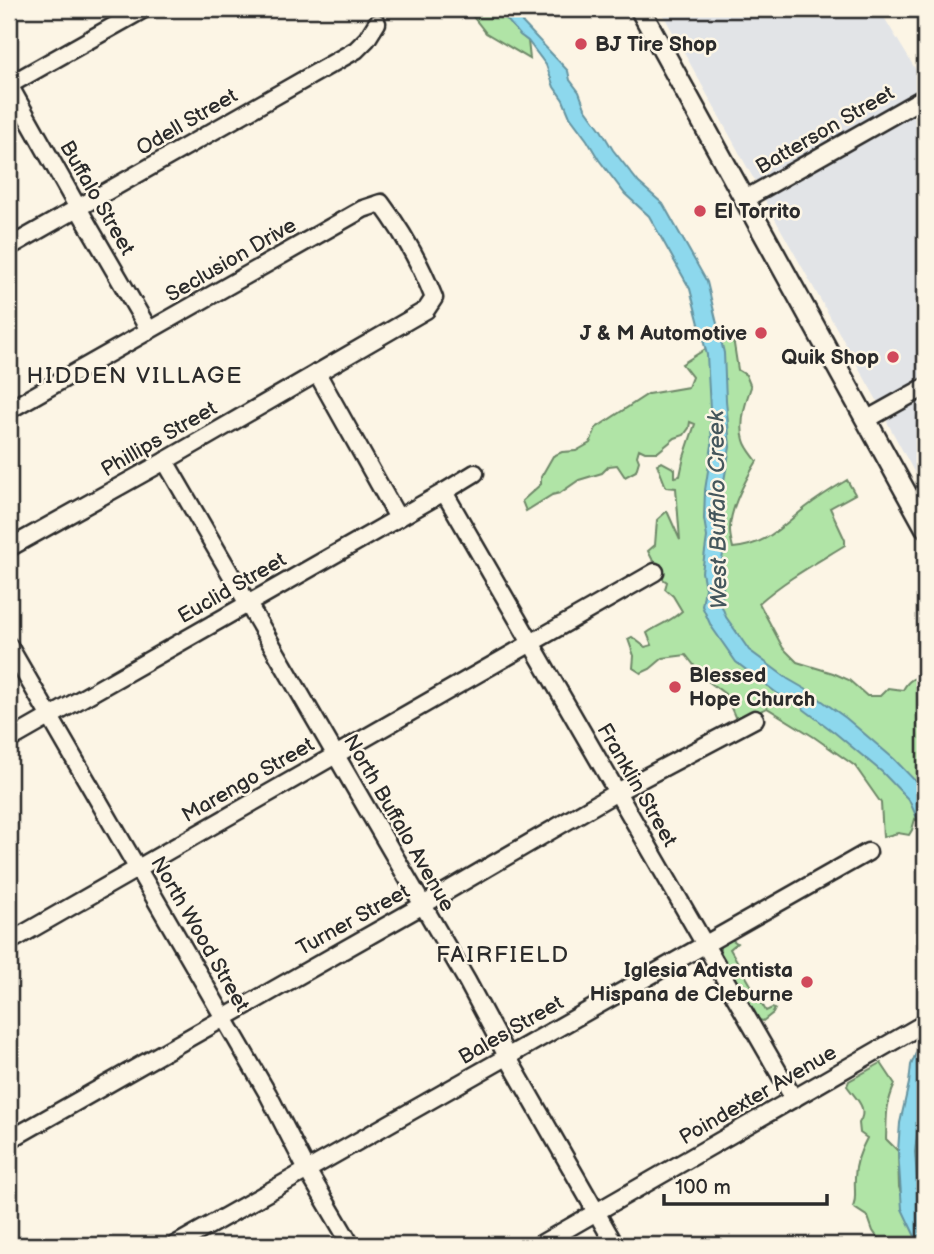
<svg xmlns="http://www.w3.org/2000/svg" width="934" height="1254" viewBox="0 0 934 1254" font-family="'Balsamiq Sans',sans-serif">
	<rect width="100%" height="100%" fill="#fcf5e5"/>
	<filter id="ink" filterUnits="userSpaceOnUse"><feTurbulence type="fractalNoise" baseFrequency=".0143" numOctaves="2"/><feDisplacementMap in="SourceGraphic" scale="14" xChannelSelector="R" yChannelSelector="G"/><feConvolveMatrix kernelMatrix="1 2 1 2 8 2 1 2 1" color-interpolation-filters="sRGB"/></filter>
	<g filter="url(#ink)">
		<g fill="#e2e4e7">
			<path d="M660,9H879L925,85V88L762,181L757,182L752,176Z"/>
			<path d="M912,113L925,135V377L884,401L878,402L766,203L765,198Z"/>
			<path d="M925,397V492L887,422L889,418Z"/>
		</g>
		<g fill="#b0e4a6" stroke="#6e8868" stroke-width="2">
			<path d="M467,9H500C508,21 516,32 528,41L530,59L486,33Z"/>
			<path d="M729,334L734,344L738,370L746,375L751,387C745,403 739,423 744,440C746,448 752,454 757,461C746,479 729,509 730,531C730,537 732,543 733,548C766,545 780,528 805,508C818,498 832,489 847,480L855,494L830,508L845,540V545C816,563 785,580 759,603L783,648L797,662L833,673L849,680L867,696H880L888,688L903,690C908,680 914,677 925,676V846L923,823L915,819L912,830L909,835L898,833L883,837L881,803L855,766L814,737L767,708L748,717H735L725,694L704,678L686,655L663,658L650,669L641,673L633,668L634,656L628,639L632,637L645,647L652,645L647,633C660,624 670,622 682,611L673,596L665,589L667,582L660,577V566L652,559L648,551L655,545L657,520L667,511L680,540L676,488L666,487L657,464L662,462L675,469V477L680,476L684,457L695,424L690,422L689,428L684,435L675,438L658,452H645L639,449L637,456L639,461L636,471L625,477L617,465L609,466L602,473L579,480L560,493L552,495L526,511L522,501L541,484V477L553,456L562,452L576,451L590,443L596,428L648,394L688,387L692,377L682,364Z"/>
			<path d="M731,939L737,943L730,949L766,1011L772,1008L775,1009L773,1013L763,1021L759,1020L720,952V944Z"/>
			<path d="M881,1063L895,1084C885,1107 887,1115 886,1139L898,1151L899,1187L919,1245H890L882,1244L873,1231L868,1217L853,1207C857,1197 854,1190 855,1178C855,1163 860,1151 867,1138L860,1133L859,1123C869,1108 856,1099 847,1086L849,1081Z"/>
			<path d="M925,1092V1217C909,1184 915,1127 925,1092Z"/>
		</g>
		<g fill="#8dd8ed" stroke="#66939f" stroke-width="2">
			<path d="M500,9H516L521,21L568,71L570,80L579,92L585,108L601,130L613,150L639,183L663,204L707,282L724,353L726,400L730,447L722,492V518L724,536L723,554L720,572L723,588L721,604L726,617L749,650L788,679L807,690L846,718L894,759L924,790L925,792V883L923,875L922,829L909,800L882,772L834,732L798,705L778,694L736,662L711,626L702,606L705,588L702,572L707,537L704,519L705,490L712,445L707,355L690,289L649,216L625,194L599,160L587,140L570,117L563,100L554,87L546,65L528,41L520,35L508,21Z"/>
			<path d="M925,977V1092L918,1125L915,1152L919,1204L925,1217V1245H919L902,1209L898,1151L900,1123L909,1083L911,1065L922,1039Z"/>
		</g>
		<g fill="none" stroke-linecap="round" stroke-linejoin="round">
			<g stroke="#2b2b2b" stroke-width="21">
				<g id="minor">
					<path d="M9,85L78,208L149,330"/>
					<path d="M9,85L144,9"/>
					<path d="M745,199L925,97"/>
					<path d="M9,247L356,50L367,39L377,23"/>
					<path d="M317,373L398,518"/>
					<path d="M9,410L363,209L381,203C402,231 421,265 434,298L426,310L165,461L9,548"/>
					<path d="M866,420L925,387"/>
					<path d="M165,461L467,981L507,1056L615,1245"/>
					<path d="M444,492L794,1099"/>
					<path d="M9,646L268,1094L307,1170L351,1245"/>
					<path d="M9,740L444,492L475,473"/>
					<path d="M9,942L655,572"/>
					<path d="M9,1140L423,905L617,792L755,719"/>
					<path d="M175,1245L868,852"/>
					<path d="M539,1245L925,1023"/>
				</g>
			</g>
			<g stroke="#2b2b2b" stroke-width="24">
				<path id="major" d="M640,9L925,527"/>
			</g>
			<use href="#minor" stroke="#fcf5e5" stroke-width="16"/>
			<use href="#major" stroke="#fcf5e5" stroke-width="19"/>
		</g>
	</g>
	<g fill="#d1495b" stroke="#fcf5e5" stroke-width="2.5">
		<circle cx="581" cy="44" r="7"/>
		<circle cx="700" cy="211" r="7"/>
		<circle cx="761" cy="333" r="7"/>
		<circle cx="893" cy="357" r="7"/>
		<circle cx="675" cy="687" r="7"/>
		<circle cx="807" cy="982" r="7"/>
	</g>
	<g text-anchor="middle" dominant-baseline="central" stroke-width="5" stroke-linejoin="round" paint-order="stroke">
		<g font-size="21" font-weight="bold" fill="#2b2b2b" stroke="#fcf5e5" text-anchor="start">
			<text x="595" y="44">BJ Tire Shop</text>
			<text x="714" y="211">El Torrito</text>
			<text x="747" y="333" text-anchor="end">J &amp; M Automotive</text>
			<text x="879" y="357" text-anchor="end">Quik Shop</text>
			<text x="689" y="675">Blessed<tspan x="689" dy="24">Hope Church</tspan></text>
			<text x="793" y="970" text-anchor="end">Iglesia Adventista<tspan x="793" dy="24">Hispana de Cleburne</tspan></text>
		</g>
		<g font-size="21" fill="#2b2b2b" stroke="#fcf5e5">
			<text transform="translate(187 122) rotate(-30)">Odell Street</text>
			<text transform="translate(825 130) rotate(-30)">Batterson Street</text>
			<text transform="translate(97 198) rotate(60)">Buffalo Street</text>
			<text transform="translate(231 260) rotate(-30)">Seclusion Drive</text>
			<text transform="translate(159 439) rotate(-30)">Phillips Street</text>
			<text transform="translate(232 588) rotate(-30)">Euclid Street</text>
			<text transform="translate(248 780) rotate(-30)">Marengo Street</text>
			<text transform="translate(637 785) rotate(60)">Franklin Street</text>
			<text transform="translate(399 823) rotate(60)">North Buffalo Avenue</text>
			<text transform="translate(353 920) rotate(-29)">Turner Street</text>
			<text transform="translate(200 934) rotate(60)">North Wood Street</text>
			<text transform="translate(511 1030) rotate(-30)">Bales Street</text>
			<text transform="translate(758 1095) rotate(-30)">Poindexter Avenue</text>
		</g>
		<g font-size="23" letter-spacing="2" fill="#2b2b2b" stroke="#fcf5e5">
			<text x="135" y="376">HIDDEN VILLAGE</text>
			<text x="503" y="955">FAIRFIELD</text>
		</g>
		<g font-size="23" font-style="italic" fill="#44565c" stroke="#fcf5e5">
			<text transform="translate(718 510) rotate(-91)">West Buffalo Creek</text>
		</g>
	</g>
	<rect width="934" height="1254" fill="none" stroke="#fcf5e5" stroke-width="35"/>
	<rect x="18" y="18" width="899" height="1219" fill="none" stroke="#2b2b2b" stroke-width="2.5" filter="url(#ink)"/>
	<path d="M664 1194v10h163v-10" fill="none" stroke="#2b2b2b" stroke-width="3.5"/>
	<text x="675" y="1194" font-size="21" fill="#2b2b2b" stroke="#fcf5e5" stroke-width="5" paint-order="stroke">100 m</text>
</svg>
